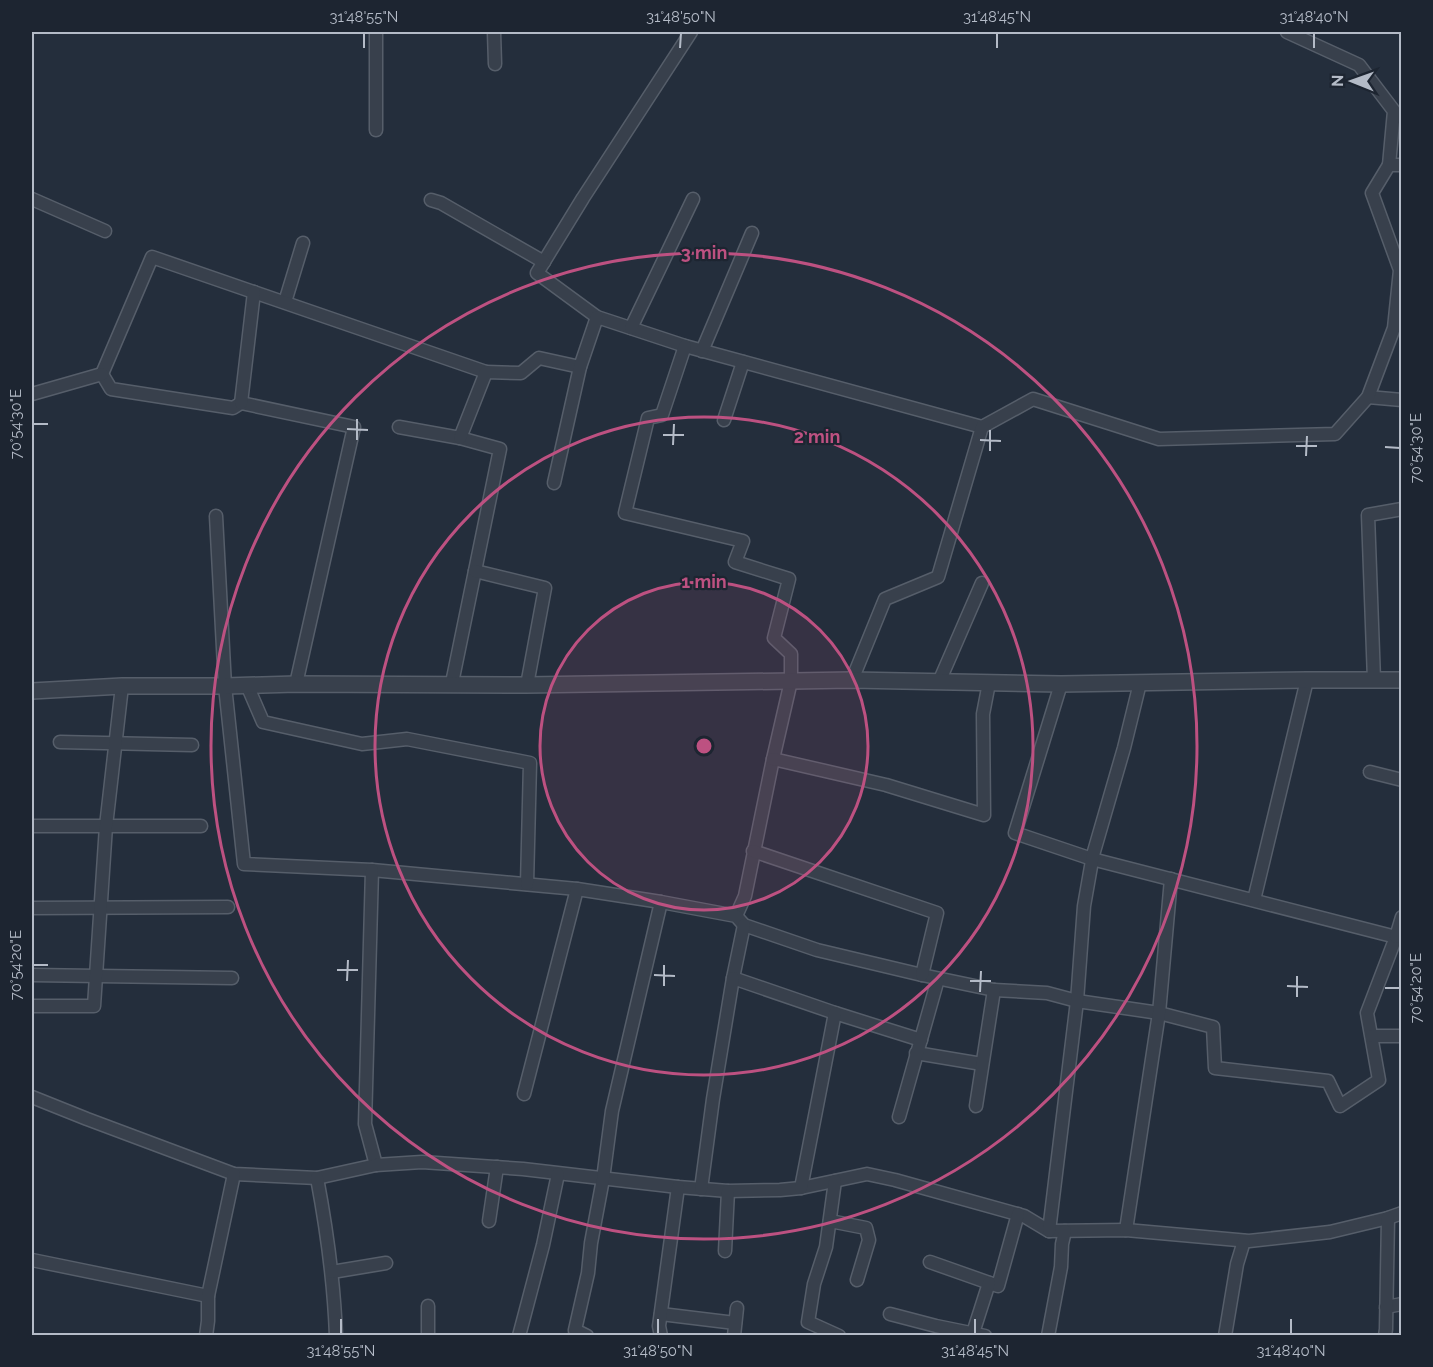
<svg xmlns="http://www.w3.org/2000/svg" width="1433" height="1367" viewBox="0 0 1433 1367" font-family="Raleway,sans-serif">
	<rect width="100%" height="100%" fill="#242e3c"/>
	<g fill="none" stroke-linecap="round" stroke-linejoin="round">
		<g stroke="#565e6a" stroke-width="15">
			<g id="minor">
				<path d="M376,32V130"/>
				<path d="M494,32L495,64"/>
				<path d="M691,32L583,198L537,273L597,317L685,346L982,427"/>
				<path d="M1287,32L1359,65L1394,111L1389,165"/>
				<path d="M32,199L105,231"/>
				<path d="M431,200L441,203L544,262"/>
				<path d="M285,302L303,243"/>
				<path d="M631,328L693,199"/>
				<path d="M685,346L662,415L648,418L625,513L743,541L735,562L789,579L774,638L791,654V681L773,759L745,896L736,916"/>
				<path d="M702,351L752,233"/>
				<path d="M102,374L111,389L233,408L241,403L354,427L296,684"/>
				<path d="M102,374L152,257L486,372"/>
				<path d="M32,394L102,374"/>
				<path d="M1368,397L1402,400"/>
				<path d="M241,403L254,292"/>
				<path d="M724,420L743,362"/>
				<path d="M399,427L460,438L500,449L452,683"/>
				<path d="M460,438L486,372L521,373L539,358L580,367"/>
				<path d="M554,483L580,367L597,317"/>
				<path d="M216,516L225,686L244,864L372,870L577,889L661,902L736,916L744,925L817,950L922,975L994,990L1047,993L1077,1001L1159,1013L1213,1027L1215,1068L1328,1081L1340,1106L1379,1080L1367,1013L1396,937L1092,859L1015,833L1061,684"/>
				<path d="M475,571L545,588L527,685"/>
				<path d="M852,680L885,599L938,577L982,427L1033,399L1159,439L1335,434L1368,397L1394,328L1400,270L1372,193L1389,165H1402"/>
				<path d="M1374,680L1368,515L1402,509"/>
				<path d="M939,682L982,583"/>
				<path d="M247,685L263,722L362,744L407,739L530,763L527,884"/>
				<path d="M60,742L192,745"/>
				<path d="M773,759L886,785L984,815L983,714L989,683"/>
				<path d="M1370,772L1402,780"/>
				<path d="M32,826H201"/>
				<path d="M753,851L937,913L922,975"/>
				<path d="M372,870L365,1124L376,1165"/>
				<path d="M1254,900L1307,680"/>
				<path d="M32,908L228,907"/>
				<path d="M744,925L733,978L835,1013L921,1040"/>
				<path d="M1396,937L1402,917"/>
				<path d="M32,975L232,978"/>
				<path d="M32,1006H94L106,826L122,686"/>
				<path d="M1372,1036H1402"/>
				<path d="M916,1053L982,1064"/>
				<path d="M524,1094L577,889"/>
				<path d="M32,1097L87,1119L234,1174L317,1178L376,1165L422,1162L523,1169L678,1187L728,1191L780,1190L801,1188L867,1174L895,1180L1024,1216L1049,1231L1126,1230L1249,1241L1330,1232L1388,1218L1402,1213"/>
				<path d="M976,1106L994,990"/>
				<path d="M899,1117L938,979"/>
				<path d="M317,1178C327,1231 334,1282 336,1336"/>
				<path d="M835,1181L826,1247L814,1284L808,1322L839,1336"/>
				<path d="M801,1188L835,1013"/>
				<path d="M701,1189L713,1099L733,978"/>
				<path d="M489,1221L497,1167"/>
				<path d="M830,1221L866,1228L869,1240L857,1280"/>
				<path d="M1126,1230L1159,1013L1171,879"/>
				<path d="M1049,1231L1077,1001L1084,906L1093,855L1124,748L1140,683"/>
				<path d="M725,1251L728,1191"/>
				<path d="M32,1260L208,1296"/>
				<path d="M930,1262L998,1286L1018,1214"/>
				<path d="M332,1272L386,1263"/>
				<path d="M1386,1307L1402,1304"/>
				<path d="M661,1314L735,1323"/>
				<path d="M890,1314L936,1326L985,1336"/>
				<path d="M973,1333L989,1283"/>
				<path d="M206,1336L208,1321V1296L234,1174"/>
				<path d="M428,1336V1306"/>
				<path d="M519,1336L543,1245L558,1174"/>
				<path d="M587,1336L575,1330L588,1273L591,1243L603,1179L612,1111L661,902"/>
				<path d="M661,1336L659,1326L678,1187"/>
				<path d="M734,1336L737,1308"/>
				<path d="M1048,1336L1061,1267L1062,1244L1065,1231"/>
				<path d="M1225,1336L1237,1264L1244,1241"/>
				<path d="M1385,1336L1386,1329L1388,1218"/>
			</g>
		</g>
		<g stroke="#565e6a" stroke-width="18">
			<path id="tertiary" d="M32,691L122,686H225L296,684L527,685L852,680L1061,684L1307,680H1402"/>
		</g>
		<use href="#minor" stroke="#38404c" stroke-width="12"/>
		<use href="#tertiary" stroke="#38404c" stroke-width="15"/>
	</g>
	<path fill="none" stroke="#b4bbc7" stroke-width="2" d="M364,48V33M680,48L681,33M997,48V33M1314,48V33M33,424H48M347,429L368,430M663,435H684M357,440V419M980,440L1001,441M673,445L674,424M1296,446H1317M1385,447L1400,448M990,451V430M1306,456L1307,436M33,965H48M337,970H358M654,975L675,976M347,981L348,960M970,981H991M664,986V965M1287,986L1308,987M1385,988H1400M980,992L981,971M1297,997V976M341,1334V1319M658,1334V1319M975,1334V1319M1291,1334V1319"/>
	<circle cx="704" cy="746" r="164" fill="#bd5181" fill-opacity=".12"/>
	<g fill="none" stroke="#bd5181" stroke-width="3">
		<circle cx="704" cy="746" r="164"/>
		<circle cx="704" cy="746" r="329"/>
		<circle cx="704" cy="746" r="493"/>
	</g>
	<circle cx="704" cy="746" r="9" fill="#bd5181" stroke="#1d2531" stroke-width="3"/>
	<g font-size="18" text-anchor="middle" font-weight="bold" fill="#bd5181" stroke="#1d2531" stroke-width="4.5" stroke-linejoin="round" paint-order="stroke">
		<text x="704" y="259">3 min</text>
		<text x="817" y="443">2 min</text>
		<text x="704" y="588">1 min</text>
	</g>
	<rect width="1433" height="1367" fill="none" stroke="#1d2531" stroke-width="66"/>
	<g transform="translate(1352 81) rotate(271)" stroke="#1d2531" stroke-width="4.5" paint-order="stroke">
	<path d="M0-4.5L10 22L0 15L-10 22Z" fill="#b4bbc7"/>
	<text y="-9" font-size="16" font-weight="bold" text-anchor="middle" fill="#b4bbc7">N</text>
	</g>
	<rect x="33" y="33" width="1367" height="1301" fill="none" stroke="#b4bbc7" stroke-width="2"/>
	<g font-size="15" text-anchor="middle" fill="#b4bbc7">
		<text x="364" y="22">31°48'55"N</text>
		<text x="681" y="22">31°48'50"N</text>
		<text x="997" y="22">31°48'45"N</text>
		<text x="1314" y="22">31°48'40"N</text>
		<text transform="translate(16 424) rotate(-90)" y="5">70°54'30"E</text>
		<text transform="translate(1416 448) rotate(-90)" y="5">70°54'30"E</text>
		<text transform="translate(16 965) rotate(-90)" y="5">70°54'20"E</text>
		<text transform="translate(1416 988) rotate(-90)" y="5">70°54'20"E</text>
		<text x="341" y="1356">31°48'55"N</text>
		<text x="658" y="1356">31°48'50"N</text>
		<text x="975" y="1356">31°48'45"N</text>
		<text x="1291" y="1356">31°48'40"N</text>
	</g>
</svg>
